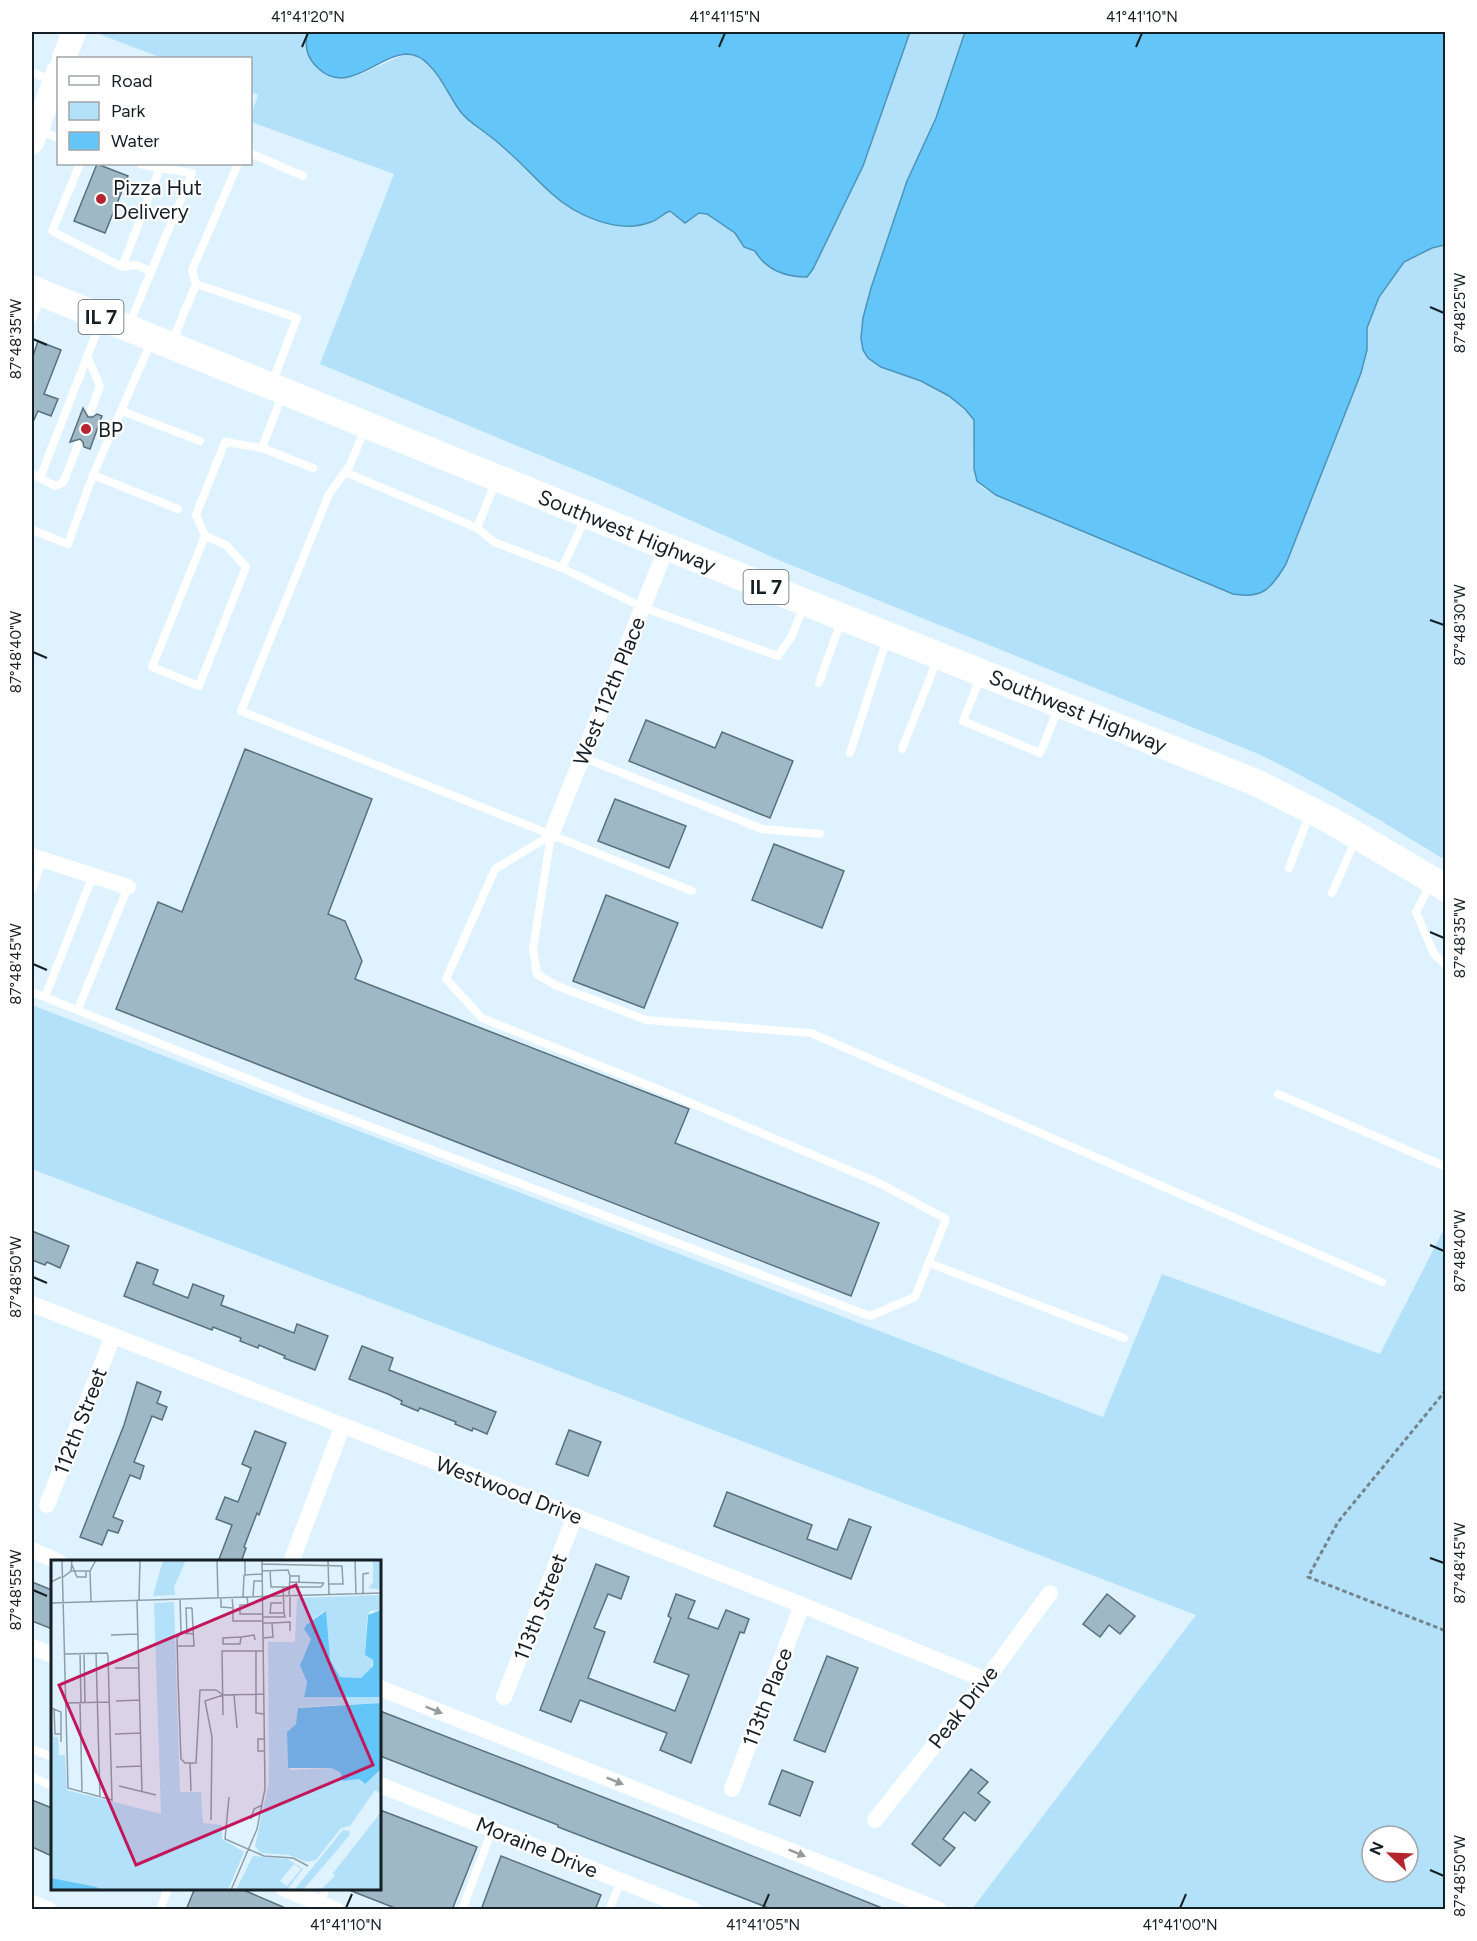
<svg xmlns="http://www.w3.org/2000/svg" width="1477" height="1941" viewBox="0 0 1477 1941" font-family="Figtree,sans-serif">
	<rect width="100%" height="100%" fill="#def3ff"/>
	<g fill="#b4e1fa" fill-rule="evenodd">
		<path d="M100,32H307L306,50L335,78L361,74L405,54L418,56L428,64L442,79L460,111L474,126L492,137L535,175L551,193L592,218L615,225L637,226L653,222L661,214L670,211L677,215L692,219L699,213L707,214L735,233L744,247L813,269L863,166L910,32H965L936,118L907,181L871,288L863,318L881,367C909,377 956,391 973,418C976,423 975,430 975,436C974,449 970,470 978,482C981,488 991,492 996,495L1233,594L1275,582L1286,564L1361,373L1367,350V328L1379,297L1404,262L1432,248L1445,245V860C1383,822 1322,784 1256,753L781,561L612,485L320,364L394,174L251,122V115L258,95L251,92L250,58H162L99,34Z"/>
		<path d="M32,1005L1103,1417L1162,1274L1380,1354L1445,1227V1909H972L1196,1615L32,1169ZM1372,1836H1408V1872H1372Z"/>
	</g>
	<g fill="#64c5f8" stroke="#4c93b9" stroke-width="1.5">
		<path d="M307,32H910L863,166L813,269L807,277C785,277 766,270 755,251L744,247L735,233L707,214L699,213L685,223L670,211C662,214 658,220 651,222C618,235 575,215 551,193C537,180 525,167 512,155C505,149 498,142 491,137C480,128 468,122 460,111C449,96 443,79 430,66C424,59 415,54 406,54C377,56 347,96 318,68C306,57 305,47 307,32Z"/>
		<path d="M965,32H1445V245L1432,248L1404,262L1379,297L1367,328V350L1361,373L1286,564C1271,589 1263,599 1233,594L996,495L977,481L974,469V420L965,409L949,396L921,381L881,367L868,358L863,350L861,338L863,318L871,288L907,181L936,118Z"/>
	</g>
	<g fill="#9fb8c6" stroke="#59717e" stroke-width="1.5">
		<path d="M97,164L128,176L105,233L74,221Z"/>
		<path d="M38,341L61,350L44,394L58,399L51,416L38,411L32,424V359Z"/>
		<path d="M83,408L88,417H93L97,414L102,416L90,449L84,447L83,442L80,439L70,442Z"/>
		<path d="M646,720L715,748L722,732L793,761L770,818L629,761Z"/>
		<path d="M245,749L372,799L328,914L345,921L362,961L355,979L689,1109L675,1143L879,1223L851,1296L116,1009L158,902L182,912Z"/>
		<path d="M615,799L686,826L669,868L598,841Z"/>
		<path d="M774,844L844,871L822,928L752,900Z"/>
		<path d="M606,895L678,923L644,1008L573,981Z"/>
		<path d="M32,1231L69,1246L60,1268L47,1262L45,1265L32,1260Z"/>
		<path d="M137,1262L158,1270L153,1284L188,1298L193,1284L224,1296L221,1305L294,1333L297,1324L328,1336L315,1370L284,1358L285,1356L259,1345L258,1348L240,1341L241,1338L213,1327L212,1330L124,1296Z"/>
		<path d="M362,1346L393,1358L389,1370L496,1412L487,1434L473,1428L472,1431L455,1424L456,1422L420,1408L418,1411L401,1404L402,1401L388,1394L349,1379Z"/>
		<path d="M137,1382L161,1392L157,1403L167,1407L162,1420L152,1416L134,1462L144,1466L140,1479L130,1475L113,1517L123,1521L118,1533L108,1530L102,1545L80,1537L124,1425Z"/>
		<path d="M569,1430L601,1442L588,1476L556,1464Z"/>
		<path d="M255,1431L286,1443L259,1515L257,1513L244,1547L246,1548L241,1562H218L232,1525L216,1519L225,1497L238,1502L251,1468L242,1464Z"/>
		<path d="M727,1492L812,1525L807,1539L837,1550L849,1519L871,1527L851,1579L714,1526Z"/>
		<path d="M596,1564L629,1577L621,1599L608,1594L594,1628L605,1632L588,1678L675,1711L689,1675L654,1662L671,1618L668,1616L676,1594L695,1601L688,1618L718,1629L726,1610L749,1619L744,1633L740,1632L691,1763L660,1750L667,1733L580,1700L571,1722L540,1710Z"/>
		<path d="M32,1582L52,1590V1629L32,1621Z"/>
		<path d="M1107,1594L1135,1616L1120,1634L1109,1625L1100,1637L1083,1624Z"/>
		<path d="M827,1656L858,1668L825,1752L794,1740Z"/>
		<path d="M380,1711L652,1816L887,1910H774L558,1827V1825L380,1756Z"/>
		<path d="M971,1769L988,1782L978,1793L990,1802L975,1821L964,1812L943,1839L955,1848L940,1866L912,1844Z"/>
		<path d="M782,1770L813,1782L800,1816L769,1804Z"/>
		<path d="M32,1800L52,1808V1856L32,1847Z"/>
		<path d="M380,1810L477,1847L452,1910H400L349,1890L380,1888Z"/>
		<path d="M501,1856L601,1895L595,1910H481Z"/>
		<path d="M195,1888H239L290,1910H186Z"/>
	</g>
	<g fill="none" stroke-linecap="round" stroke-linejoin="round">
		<path stroke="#74838c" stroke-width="3" stroke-dasharray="4.5 3" stroke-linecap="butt" d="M1446,1390L1338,1522L1308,1577L1446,1631"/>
		<g stroke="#fff" stroke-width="8">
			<path d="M32,72L52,81"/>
			<path d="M40,130L58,138"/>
			<path d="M250,153L303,176"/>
			<path d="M80,164L52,231L122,267L137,265L151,272"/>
			<path d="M122,267L160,168L140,164"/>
			<path d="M196,284L192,270L238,164"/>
			<path d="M32,319L41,298"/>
			<path d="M129,325L192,173L160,168"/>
			<path d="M172,342L196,284L297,318L272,383"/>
			<path d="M87,356L100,386L91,411"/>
			<path d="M283,393L262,448L313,468"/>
			<path d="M122,411L200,441"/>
			<path d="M365,428L350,465L329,494L241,711L692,891"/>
			<path d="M345,472L477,528L494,542L562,568L642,607L778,656L792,636L804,605"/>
			<path d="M32,474L40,478L101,321"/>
			<path d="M93,475L178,509"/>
			<path d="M40,478L55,486L63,483L78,445"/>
			<path d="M477,528L496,481"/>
			<path d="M32,530L68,544L93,475L151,342"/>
			<path d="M205,536L226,545L246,567L199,686L152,667Z"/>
			<path d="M205,536L196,515L225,442L262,448"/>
			<path d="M562,568L586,517"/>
			<path d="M981,676L963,721L1040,753L1059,707"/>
			<path d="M819,683L841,621"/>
			<path d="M902,749L937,660"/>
			<path d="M850,753L887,639"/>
			<path d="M582,757L762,829L820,834"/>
			<path d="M551,835L533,949L537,974L555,985L646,1020L811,1033L1382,1282"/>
			<path d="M1289,868L1309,815"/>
			<path d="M1431,883L1416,912L1434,954L1446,965"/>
			<path d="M32,889L42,860"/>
			<path d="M1332,893L1356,839"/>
			<path d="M32,992L303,1101L870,1316L915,1297L946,1219L879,1183L665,1092L482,1018L446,979L495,869L551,835"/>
			<path d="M45,997L93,875"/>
			<path d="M78,1009L128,887"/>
			<path d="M1278,1094L1446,1167"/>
			<path d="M929,1263L1124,1338"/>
			<path d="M32,1749L52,1757"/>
			<path d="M32,1777L52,1786"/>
			<path d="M320,1903L326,1888"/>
			<path d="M160,1910L168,1888"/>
			<path d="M462,1910L492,1830"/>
			<path d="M609,1910L621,1881"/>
		</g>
		<g stroke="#fff" stroke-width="16">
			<path d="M551,835L667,547"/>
			<path d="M32,856L128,887"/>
			<path d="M32,1304L802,1605L986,1680"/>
			<path d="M47,1505L113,1336"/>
			<path d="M32,1550L59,1562"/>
			<path d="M291,1562L343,1425"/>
			<path d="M32,1647L52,1655"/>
			<path d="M380,1688L939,1910"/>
			<path d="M504,1697L575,1516"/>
			<path d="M380,1785L694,1910"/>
			<path d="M732,1789L802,1605"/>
			<path d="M875,1820L986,1680L1050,1593"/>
			<path d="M283,1888L336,1910"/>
			<path d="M32,1903L49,1910"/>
		</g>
		<g stroke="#fff" stroke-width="24">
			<path d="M64,58L74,32"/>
			<path d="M32,142L58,72"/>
		</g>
		<path stroke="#fff" stroke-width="27" d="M32,289L667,547L1257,783L1330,820L1446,888"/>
	</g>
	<defs><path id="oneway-solid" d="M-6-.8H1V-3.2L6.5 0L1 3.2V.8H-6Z" transform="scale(1.5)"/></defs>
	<g fill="#969a9d">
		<use href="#oneway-solid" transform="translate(434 1710) rotate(22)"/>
		<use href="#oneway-solid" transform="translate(615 1781) rotate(22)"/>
		<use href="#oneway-solid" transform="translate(797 1853) rotate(22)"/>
	</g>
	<path fill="none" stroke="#151f25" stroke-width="2" d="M302,47L308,33M719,47L725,33M1136,47L1142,33M1430,307L1444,313M33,339L47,345M1430,620L1444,625M33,652L47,658M1430,932L1444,938M33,964L47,970M1430,1245L1444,1251M33,1277L47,1283M1430,1558L1444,1563M33,1590L47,1596M1430,1870L1444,1876M346,1908L352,1894M763,1908L769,1894M1180,1908L1186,1894"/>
	<g fill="#b6252e" stroke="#fff" stroke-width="2">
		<circle cx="101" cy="199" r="6"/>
		<circle cx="86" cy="429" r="6"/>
	</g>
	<g text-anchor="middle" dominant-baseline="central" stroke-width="4.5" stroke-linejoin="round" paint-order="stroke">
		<g fill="#fff" stroke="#5b6266" stroke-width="1.5">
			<rect x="78.5" y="300" width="45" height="34" rx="4.5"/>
			<rect x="743.5" y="570" width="45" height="34" rx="4.5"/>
		</g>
		<g font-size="20" font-weight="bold" fill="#151f25">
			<text x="101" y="317">IL 7</text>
			<text x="766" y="587">IL 7</text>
		</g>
		<g font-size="21" fill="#151f25" stroke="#fff" text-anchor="start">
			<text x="113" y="187">Pizza Hut<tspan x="113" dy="24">Delivery</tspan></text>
			<text x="98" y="429">BP</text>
		</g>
		<g font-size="21" fill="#151f25" stroke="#fff">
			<text transform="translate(627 531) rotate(22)">Southwest Highway</text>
			<text transform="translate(609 691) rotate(-68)">West 112th Place</text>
			<text transform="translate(1078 711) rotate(22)">Southwest Highway</text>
			<text transform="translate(80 1421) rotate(-69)">112th Street</text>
			<text transform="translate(509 1490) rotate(21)">Westwood Drive</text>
			<text transform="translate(540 1607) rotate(-69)">113th Street</text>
			<text transform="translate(767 1697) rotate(-69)">113th Place</text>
			<text transform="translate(963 1707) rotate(-52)">Peak Drive</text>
			<text transform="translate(537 1847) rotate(22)">Moraine Drive</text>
		</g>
	</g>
	<g transform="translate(51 1560)">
		<rect width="330" height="330" fill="#def3ff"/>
		<path d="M112,0H135L123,27L124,35L102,36ZM322,0H330V30L318,28L322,22ZM330,35V50L319,51L316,58L314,95L322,100L320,111L310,118L289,117L279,100L273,51L254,66L260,79L250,102L256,122L253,137H330V143L249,147L245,164L236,172L237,206L240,210L280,208L289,212L291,219H308L313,224L330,209V234L324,230L299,266L290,268L265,300L255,302L238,295L210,293L204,286L218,222L217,82H244L246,38ZM123,42L129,232H150L152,263L171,265V279L193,292L177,330H51L0,318V164L3,177H7L8,195H14L16,230L110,254L103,43ZM330,252V330H269L284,316L282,313ZM292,270L299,271L298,276L252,330H243ZM202,296L237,299L252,309L236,330H185ZM243,304L250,309L236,326L229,321Z" fill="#b4e1fa" fill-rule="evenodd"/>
		<path d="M330,50V137H253L256,122L249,105L260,79L253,69L255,65L275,51L279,100L289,117L310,118L322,106V100L314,95L317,55ZM330,143V209L314,224L308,219L292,221L289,212L280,208H237L236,172L245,164L247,148ZM0,318L45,327L51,330H0Z" fill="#64c5f8"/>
		<path fill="none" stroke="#8e9ea8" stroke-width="1.5" d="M11,0L17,228L61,240L57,96L56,93L14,94M166,0L167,37M194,0V15L211,14M277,0L278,34M304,0L305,34M211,4L291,6L292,24H277M21,5L26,17H35V11M20,11H39L45,0M39,11L40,41M211,11L237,10L239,16M11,18L20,11L21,0M238,22L273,23M232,27H270L273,23M312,33V14L318,13M0,34V22L10,17M238,36L239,16H248V22M192,37L193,15M196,37L197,45H189V54H211M202,37L203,21H211M170,38V47L182,48L181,37M129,39L130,72L142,74M88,40L89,0M86,41L91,232M0,43L330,33M182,48V61H212M219,53H233L232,27H220L219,10M219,54L220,43H231M212,57H234L233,53M239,57V35M212,63H221L222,77L212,78M221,63L239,62V71M130,72L126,78L127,119L130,199L134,203H145L149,130H165L172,135M60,75L87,74M136,75L135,48H141M190,77L189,84H172V78ZM190,77L203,75L204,80M126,86H143L141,48M205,91V153L213,154M29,93L30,143M33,93L34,143M45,93L49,237M64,108H88M183,135L186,168M65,141L89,140M15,143L58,142M29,143L31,232M0,148L10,152V182M3,148L4,174H10M172,155L171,91H212M64,174L90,173M213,191H207V179H214M139,203L140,231M65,207L91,206M68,226L105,235M178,237L174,279L213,296L242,298L257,306M200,259L203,249L211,245M160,260L161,177L154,141L172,135L213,134M180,330L206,269L214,229L211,0"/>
		<path fill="#c2185b" fill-opacity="0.15" stroke="#c2185b" stroke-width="3" d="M245,25L322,205L85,305L8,125Z"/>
		<rect width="330" height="330" fill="none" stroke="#151f25" stroke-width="3"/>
	</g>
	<rect width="1477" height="1941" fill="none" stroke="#ffffff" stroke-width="66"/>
	<rect x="57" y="57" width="195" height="108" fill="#ffffff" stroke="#a1a5a8" stroke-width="1.5"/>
	<rect x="69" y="76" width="30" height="9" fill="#ffffff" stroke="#a1a5a8" stroke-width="1.5"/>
	<text x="111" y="87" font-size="18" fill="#151f25">Road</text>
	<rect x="69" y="102" width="30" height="18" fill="#b4e1fa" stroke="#a1a5a8" stroke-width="1.5"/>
	<text x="111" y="117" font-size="18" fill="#151f25">Park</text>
	<rect x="69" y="132" width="30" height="18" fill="#64c5f8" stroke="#a1a5a8" stroke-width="1.5"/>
	<text x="111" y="147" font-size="18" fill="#151f25">Water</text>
	<g transform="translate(1390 1854) rotate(293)"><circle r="28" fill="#ffffff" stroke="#a1a5a8" stroke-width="1.5"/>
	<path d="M0-4.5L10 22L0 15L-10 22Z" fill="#b6252e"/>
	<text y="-9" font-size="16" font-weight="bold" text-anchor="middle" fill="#151f25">N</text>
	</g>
	<rect x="33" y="33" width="1411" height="1875" fill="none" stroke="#151f25" stroke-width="2"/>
	<g font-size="15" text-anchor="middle" fill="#151f25">
		<text x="308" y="22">41°41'20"N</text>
		<text x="725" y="22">41°41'15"N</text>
		<text x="1142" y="22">41°41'10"N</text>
		<text transform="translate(1460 313) rotate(-90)" y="5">87°48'25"W</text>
		<text transform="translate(16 339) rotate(-90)" y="5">87°48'35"W</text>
		<text transform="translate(1460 625) rotate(-90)" y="5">87°48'30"W</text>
		<text transform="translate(16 652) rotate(-90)" y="5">87°48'40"W</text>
		<text transform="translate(1460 938) rotate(-90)" y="5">87°48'35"W</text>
		<text transform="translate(16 964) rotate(-90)" y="5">87°48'45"W</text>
		<text transform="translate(1460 1251) rotate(-90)" y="5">87°48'40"W</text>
		<text transform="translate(16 1277) rotate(-90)" y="5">87°48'50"W</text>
		<text transform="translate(1460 1563) rotate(-90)" y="5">87°48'45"W</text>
		<text transform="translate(16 1590) rotate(-90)" y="5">87°48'55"W</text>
		<text transform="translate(1460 1876) rotate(-90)" y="5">87°48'50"W</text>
		<text x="346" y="1930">41°41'10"N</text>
		<text x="763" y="1930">41°41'05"N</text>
		<text x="1180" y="1930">41°41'00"N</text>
	</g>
</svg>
